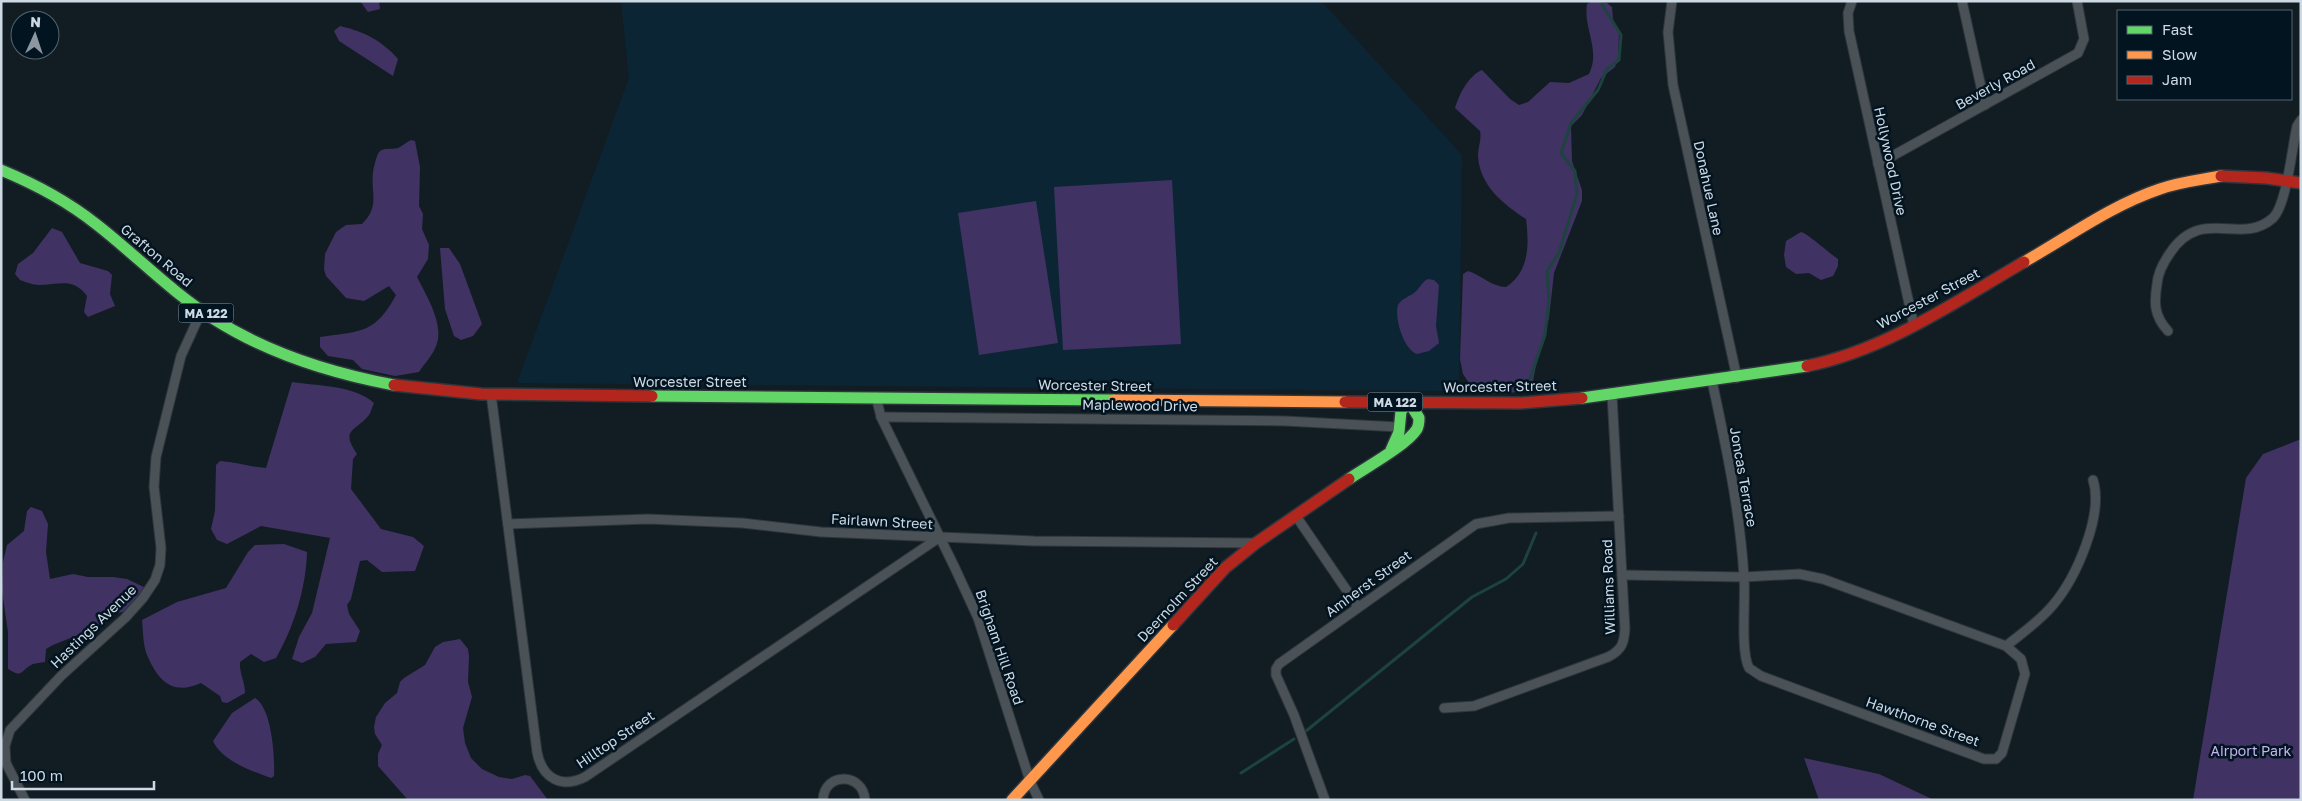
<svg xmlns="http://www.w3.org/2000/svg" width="2302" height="801" viewBox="0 0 2302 801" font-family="'Golos Text',sans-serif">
	<rect width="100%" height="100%" fill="#121d23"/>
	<path fill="#0c2535" d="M621,1H1321L1462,155L1459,391L517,383L629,78Z"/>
	<g fill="#403263">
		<path d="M360,1H379L380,9L368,12Z"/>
		<path d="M1592,1L1607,3L1612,7L1613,19L1619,34L1618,58L1615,67L1601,78L1582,115L1571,126L1572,161L1582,190V201L1554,273L1549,318L1537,360L1533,381L1529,387L1517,392L1499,394L1482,392L1471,386L1463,374L1460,359L1463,274L1468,271C1481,275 1492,287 1506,287C1530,271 1529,244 1526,219C1503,204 1479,185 1478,155C1478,147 1482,139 1480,131L1455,108C1459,95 1468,76 1482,70L1510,99L1519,105L1528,102L1550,82L1569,83L1589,74C1601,50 1583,28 1587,4Z"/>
		<path d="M340,26C365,32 381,40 398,59L393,76L339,41L334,31Z"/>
		<path d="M411,140L415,141L420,167L419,206L423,214L422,229L429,245L428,259L417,277C426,295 445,325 436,346C433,355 424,364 419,372L395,376L362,369L353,360L328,356L320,347V337C361,331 375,334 396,295L389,286L364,301L346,298L326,276L324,269L325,254L336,232L346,225L362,224C383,204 367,188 375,163C376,159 377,155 379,152C384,147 391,150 398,148C402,146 407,142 411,140Z"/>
		<path d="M1172,180L1181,344L1063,350L1054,187Z"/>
		<path d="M1036,201L1058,343L979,355L958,213Z"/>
		<path d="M52,228L62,232L80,263L108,271L112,275L110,294L115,306L88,317L84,312L87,296C73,277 59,285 39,285C33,285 26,282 20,280L15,274L18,264L33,253Z"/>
		<path d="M1801,232C1807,233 1829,253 1838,259V266L1833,276L1821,280L1809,273L1796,274L1786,267L1784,255L1786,241Z"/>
		<path d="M440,248H449L460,264L482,324L473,336L461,340L454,336L445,309Z"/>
		<path d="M1428,279L1434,280L1439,285L1436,326L1439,343L1429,351L1417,354C1404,350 1394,318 1398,305C1401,299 1410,296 1414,293C1420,289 1421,282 1428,279Z"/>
		<path d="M292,382C318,386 354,385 374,403C372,407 371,412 369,415C355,432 340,429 357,454L353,459L351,489L381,529L413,537L424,546L415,571L382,572L367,560L360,561L351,599L347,605L349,614L360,631L356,642L326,644L315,657L302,663L292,659L299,637L312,613L330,538L261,526L227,544L217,540L211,529L215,511L216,465L220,461C236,462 250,467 266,468Z"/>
		<path d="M2301,439V800H2193L2246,478L2263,454Z"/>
		<path d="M31,507L42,511L48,524L46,552L50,579L73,574L88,577H113L127,579L148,589L132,609L112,615L98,627L53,645L46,649L45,662C41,663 36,663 33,664C20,670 24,679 8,669V632L2,591L3,562L7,545L24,531L27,511Z"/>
		<path d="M284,544L307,552C306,588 294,627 276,658L264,662L251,654L240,662C239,673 245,681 245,693L227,703L222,702L220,696L201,683C173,696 158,681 147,655C143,645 143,630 142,620L177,602L226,588L248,552L255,545Z"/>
		<path d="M460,639L468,649L469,656L468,682L472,697L463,728L465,743L471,758L482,769L499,777L512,779L525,775L530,776L548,800H408L378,766V754L382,745L375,734L374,727L376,717L385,703L397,693L400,682L404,678L425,665L435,647L443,642Z"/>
		<path d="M255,698C272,708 275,757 274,776L271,778C252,771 222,761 213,741L232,713Z"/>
		<path d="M1804,758L1879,774L1934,800H1819Z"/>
	</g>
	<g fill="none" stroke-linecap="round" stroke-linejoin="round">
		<g stroke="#1d433f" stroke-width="3">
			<path d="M1532,389L1530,379L1545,335L1549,300L1547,271L1559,253L1577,194L1575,171L1561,153L1571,123L1598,90L1607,69L1619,60L1621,35L1600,1"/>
			<path d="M1306,731L1472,597L1506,579L1523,564L1536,533"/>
			<path d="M1241,773L1294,739"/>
		</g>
		<g stroke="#2e363c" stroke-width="11">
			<g id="street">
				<path d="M1672,1L1668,32L1673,85L1737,378"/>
				<path d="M1852,1L1848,13L1849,31L1914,326"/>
				<path d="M1962,1L1985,105"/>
				<path d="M1878,164L2078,53L2084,39L2077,1"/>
				<path d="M2168,331C2154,316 2154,303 2157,284C2158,272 2163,263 2170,253C2202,205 2240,247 2273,218C2287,204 2292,147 2297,126L2301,120"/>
				<path d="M491,394L537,752C542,778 561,789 585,777L940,537"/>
				<path d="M876,397L881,417L954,566L978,618L1030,781L1039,800"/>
				<path d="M881,417L1285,421L1399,427"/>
				<path d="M1296,516L1358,607"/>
				<path d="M508,524L648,519L742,523L821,532L1034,541L1256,543"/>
				<path d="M1622,575L1744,577L1799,574L1823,579L2006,646L2021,659L2025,674L2002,753L1996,759H1984L1761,676L1749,668C1740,651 1746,599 1744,577C1740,511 1726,446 1712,381"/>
				<path d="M2006,646C2022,633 2040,621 2053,605C2076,578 2104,515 2093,480"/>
				<path d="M1444,708L1474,706L1608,657C1622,650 1624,643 1625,629L1612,395"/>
				<path d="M25,800L6,763L5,746L10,730L61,676L125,618L143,598L155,580L160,565L161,548L154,487L156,457L181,356L202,310"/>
				<path d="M823,800C824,772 863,772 865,800"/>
				<path d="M1325,800L1294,715L1276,675V669L1279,664L1476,524L1509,518L1619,516"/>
			</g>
		</g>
		<g stroke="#2e363c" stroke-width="14">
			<g id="fast">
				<path d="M1,170C35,184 67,201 96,224C136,255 171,292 214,319C269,354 330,373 394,385"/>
				<path d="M652,396L1114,400"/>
				<path d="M1582,398L1807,366"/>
				<path d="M1349,479C1365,468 1407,445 1417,429C1419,425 1419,422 1419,418L1409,402L1401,411L1399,432L1391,450"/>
			</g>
		</g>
		<g stroke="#2e363c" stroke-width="14">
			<g id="slow">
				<path d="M2024,262C2068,237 2112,205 2160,189C2180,182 2200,180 2221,176"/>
				<path d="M1114,400L1345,402"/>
				<path d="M1012,800L1173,625"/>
			</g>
		</g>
		<g stroke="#2e363c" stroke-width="14">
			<g id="jam">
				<path d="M2221,176L2266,178L2301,183"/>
				<path d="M1807,366C1886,350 1955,302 2024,262"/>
				<path d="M394,385L481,394L652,396"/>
				<path d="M1345,402L1521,403L1582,398"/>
				<path d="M1173,625L1225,568L1256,543L1349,479"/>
			</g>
		</g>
		<use href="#street" stroke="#4a5258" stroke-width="9"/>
		<use href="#fast" stroke="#63d668" stroke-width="11"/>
		<use href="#slow" stroke="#ff974d" stroke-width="11"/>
		<use href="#jam" stroke="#b3261e" stroke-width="11"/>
	</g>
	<g text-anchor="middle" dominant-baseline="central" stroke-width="5" stroke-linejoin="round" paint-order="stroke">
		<g fill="#031421" stroke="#909ea9" stroke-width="1">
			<rect x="178.5" y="303.5" width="55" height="19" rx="4"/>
			<rect x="1367.5" y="392.5" width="55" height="19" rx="4"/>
		</g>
		<g font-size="12" font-weight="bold" fill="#cdd9e3">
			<text x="206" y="313">MA 122</text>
			<text x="1395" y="402">MA 122</text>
		</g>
		<g font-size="14" fill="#cdd9e3" stroke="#031421">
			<text transform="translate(1995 84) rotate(-29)">Beverly Road</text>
			<text transform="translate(1891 161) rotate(78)">Hollywood Drive</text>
			<text transform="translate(1709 188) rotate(78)">Donahue Lane</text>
			<text transform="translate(157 255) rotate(40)">Grafton Road</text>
			<text transform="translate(1928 298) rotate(-28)">Worcester Street</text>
			<text x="690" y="381">Worcester Street</text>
			<text transform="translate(1095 385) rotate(1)">Worcester Street</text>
			<text transform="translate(1500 386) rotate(-1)">Worcester Street</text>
			<text transform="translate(1140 405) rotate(1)">Maplewood Drive</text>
			<text transform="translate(1744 477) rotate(80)">Joncas Terrace</text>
			<text transform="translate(882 521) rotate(3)">Fairlawn Street</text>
			<text transform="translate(1368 583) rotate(-36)">Amherst Street</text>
			<text transform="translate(1608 587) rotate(-92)">Williams Road</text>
			<text transform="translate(1177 599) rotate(-47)">Deernolm Street</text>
			<text transform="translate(93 626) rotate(-44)">Hastings Avenue</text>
			<text transform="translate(1000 647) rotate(71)">Brigham Hill Road</text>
			<text transform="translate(1923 721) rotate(20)">Hawthorne Street</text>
			<text transform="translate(615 739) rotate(-34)">Hilltop Street</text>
		</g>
		<g font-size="14" fill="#c5b4f2" stroke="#031421">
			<text x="2251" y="750">Airport Park</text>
		</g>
	</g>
	<rect width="2302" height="801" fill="none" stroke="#cdd9e3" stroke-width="5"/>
	<rect x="2117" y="10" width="175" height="90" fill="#031421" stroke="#54636f"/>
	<rect x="2127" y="26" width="25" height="8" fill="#63d668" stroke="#54636f"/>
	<text x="2162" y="35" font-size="15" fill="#cdd9e3">Fast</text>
	<rect x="2127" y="51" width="25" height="8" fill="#ff974d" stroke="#54636f"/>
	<text x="2162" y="60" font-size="15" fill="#cdd9e3">Slow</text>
	<rect x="2127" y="76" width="25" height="8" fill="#b3261e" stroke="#54636f"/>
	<text x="2162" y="85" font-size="15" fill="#cdd9e3">Jam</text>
	<g transform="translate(35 35) rotate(3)"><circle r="24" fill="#031421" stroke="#54636f"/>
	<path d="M0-4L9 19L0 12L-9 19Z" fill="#8c97a0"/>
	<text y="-8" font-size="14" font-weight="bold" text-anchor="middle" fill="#cdd9e3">N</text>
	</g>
	<path d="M12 781v8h142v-8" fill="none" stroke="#cdd9e3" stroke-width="2.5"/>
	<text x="20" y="781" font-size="15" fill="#cdd9e3" stroke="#031421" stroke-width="4" paint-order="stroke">100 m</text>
</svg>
